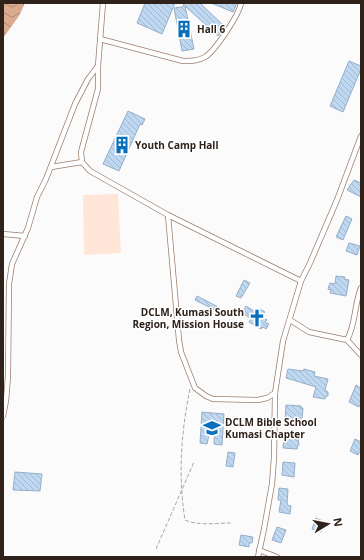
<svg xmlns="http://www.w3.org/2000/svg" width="364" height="560" viewBox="0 0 364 560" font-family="'Open Sans',sans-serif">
	<defs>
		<pattern id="water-waves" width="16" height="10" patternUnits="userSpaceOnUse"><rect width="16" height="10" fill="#dbaa8f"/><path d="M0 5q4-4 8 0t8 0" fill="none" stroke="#b28a74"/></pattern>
		<pattern id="building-back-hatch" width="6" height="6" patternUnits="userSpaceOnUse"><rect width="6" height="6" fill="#bfd8f2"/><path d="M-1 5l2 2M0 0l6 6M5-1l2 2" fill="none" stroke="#a4b9cf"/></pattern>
	</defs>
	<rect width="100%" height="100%" fill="#fbfbfb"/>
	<path fill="#ffe6d9" d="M118,194L121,253L84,255L83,195Z"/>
	<path fill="url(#water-waves)" d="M3,3H25L19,16L3,38Z"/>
	<g fill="url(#building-back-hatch)" stroke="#96aec7">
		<path d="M145,3H175L162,34L137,23Z"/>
		<path d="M182,3H200L225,27L218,36L185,6L194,49L182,51L174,8L182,7L184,5Z"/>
		<path d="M211,3H237L233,12Z"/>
		<path d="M349,61L361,66V69L343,112L330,106Z"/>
		<path d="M128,111L145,119L142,125L140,124L119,171L103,164Z"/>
		<path d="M354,180L361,183V197L347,190Z"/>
		<path d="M346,216L352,219L343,240L336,237Z"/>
		<path d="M349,243L360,246L357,255L346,251Z"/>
		<path d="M336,276L345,277L344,279L349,280L346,296L330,293L331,290L328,289L330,283L335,284Z"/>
		<path d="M244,280L250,283L241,298L236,296Z"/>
		<path d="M197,296L220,308L219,312L195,300Z"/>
		<path d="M246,306L257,313L260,309L265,312L262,317L267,320L265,322L269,324L266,329L263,327L261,329L249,322L251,319L242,312Z"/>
		<path d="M288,369L303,371L304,369L315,372L314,376L328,379L325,390L328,392V396H326L325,399L313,397L316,387L286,378Z"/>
		<path d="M356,385L361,388V403L359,407L349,402Z"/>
		<path d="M286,405L301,406V408H303L302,418H300V422L285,420Z"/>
		<path d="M202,412L224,414L222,445L214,444L215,421H212L207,444L200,443Z"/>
		<path d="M284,437H298L299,445H298L297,449L283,448Z"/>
		<path d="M355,439L361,442V453L359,452L358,455L350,451Z"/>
		<path d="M228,452L235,453L233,467L226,466Z"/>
		<path d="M283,462L295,463L294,477L282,475Z"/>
		<path d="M15,472L42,474L40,491L13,490Z"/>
		<path d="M279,488L288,489L287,505L291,506L290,514L279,512L281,500H278Z"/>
		<path d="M316,518L325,522L321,532L312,529Z"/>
		<path d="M277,527L286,530L281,543L272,540Z"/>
		<path d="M241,535L253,537L252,543H249V547L239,545Z"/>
	</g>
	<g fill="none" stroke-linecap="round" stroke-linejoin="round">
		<g stroke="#9b7d6d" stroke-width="6">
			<g id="minor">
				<path d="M103,3L98,66V89L81,152L82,162L90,171L168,215L301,281"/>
				<path d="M100,39L183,61C191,61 198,61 205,57C215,51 239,15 241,3"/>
				<path d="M51,167L82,162"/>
				<path d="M168,215L179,340L181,352L195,388L206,396L213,399L258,400L267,398L275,393"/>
				<path d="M3,234L25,236"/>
				<path d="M290,320L309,332L347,340L361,355"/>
				<path d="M347,340C356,324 354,305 361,288"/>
				<path d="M3,416L6,401L8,376L9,284L12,264L28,228L37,197L46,179L75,104L88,79L98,66"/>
				<path d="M259,550L277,557"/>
				<path d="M258,557L264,529L272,484L274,458L275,393L283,341L301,281L310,263L337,200L361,136"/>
			</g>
		</g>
		<g stroke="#aaa6a3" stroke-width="1" stroke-dasharray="4 2" stroke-linecap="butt">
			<path d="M190,389C181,432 178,476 185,520C198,526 217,523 231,523"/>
			<path d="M156,549L194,462"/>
		</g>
		<use href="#minor" stroke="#fff" stroke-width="4.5"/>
	</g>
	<defs>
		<g id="building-bare" transform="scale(1.38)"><path d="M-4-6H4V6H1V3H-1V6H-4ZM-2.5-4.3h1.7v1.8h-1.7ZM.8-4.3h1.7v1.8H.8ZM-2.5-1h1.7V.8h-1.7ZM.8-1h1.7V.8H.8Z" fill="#0970bb" stroke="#fff" stroke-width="2.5" paint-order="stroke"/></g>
		<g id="church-bare" transform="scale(1.38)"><path d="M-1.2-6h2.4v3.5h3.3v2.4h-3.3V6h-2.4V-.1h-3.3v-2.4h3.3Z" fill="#0970bb" stroke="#fff" stroke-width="2.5" paint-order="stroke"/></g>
		<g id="school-bare" transform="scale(1.38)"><path d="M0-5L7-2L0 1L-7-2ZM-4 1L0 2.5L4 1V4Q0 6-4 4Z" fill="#0970bb" stroke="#fff" stroke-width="2.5" paint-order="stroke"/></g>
	</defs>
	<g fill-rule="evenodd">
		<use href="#building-bare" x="184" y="29"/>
		<use href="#building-bare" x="122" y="145"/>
		<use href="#church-bare" x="257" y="318"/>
		<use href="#school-bare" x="212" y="428"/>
	</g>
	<g text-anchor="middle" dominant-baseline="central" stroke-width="3" stroke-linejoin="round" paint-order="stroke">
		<g font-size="10" font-weight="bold" fill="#2e221b" stroke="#fff" text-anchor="start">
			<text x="197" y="29">Hall 6</text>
			<text x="135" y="145">Youth Camp Hall</text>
			<text x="244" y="312" text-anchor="end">DCLM, Kumasi South<tspan x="244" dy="12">Region, Mission House</tspan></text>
			<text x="225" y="422">DCLM Bible School<tspan x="225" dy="12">Kumasi Chapter</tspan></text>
		</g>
	</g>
	<rect width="364" height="560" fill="none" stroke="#2e221b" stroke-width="8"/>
	<g transform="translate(328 524) rotate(80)" stroke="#ffffff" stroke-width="3" paint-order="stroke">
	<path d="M0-3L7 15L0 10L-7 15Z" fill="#2e221b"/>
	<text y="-6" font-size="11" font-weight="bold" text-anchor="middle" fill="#2e221b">N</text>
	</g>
</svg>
